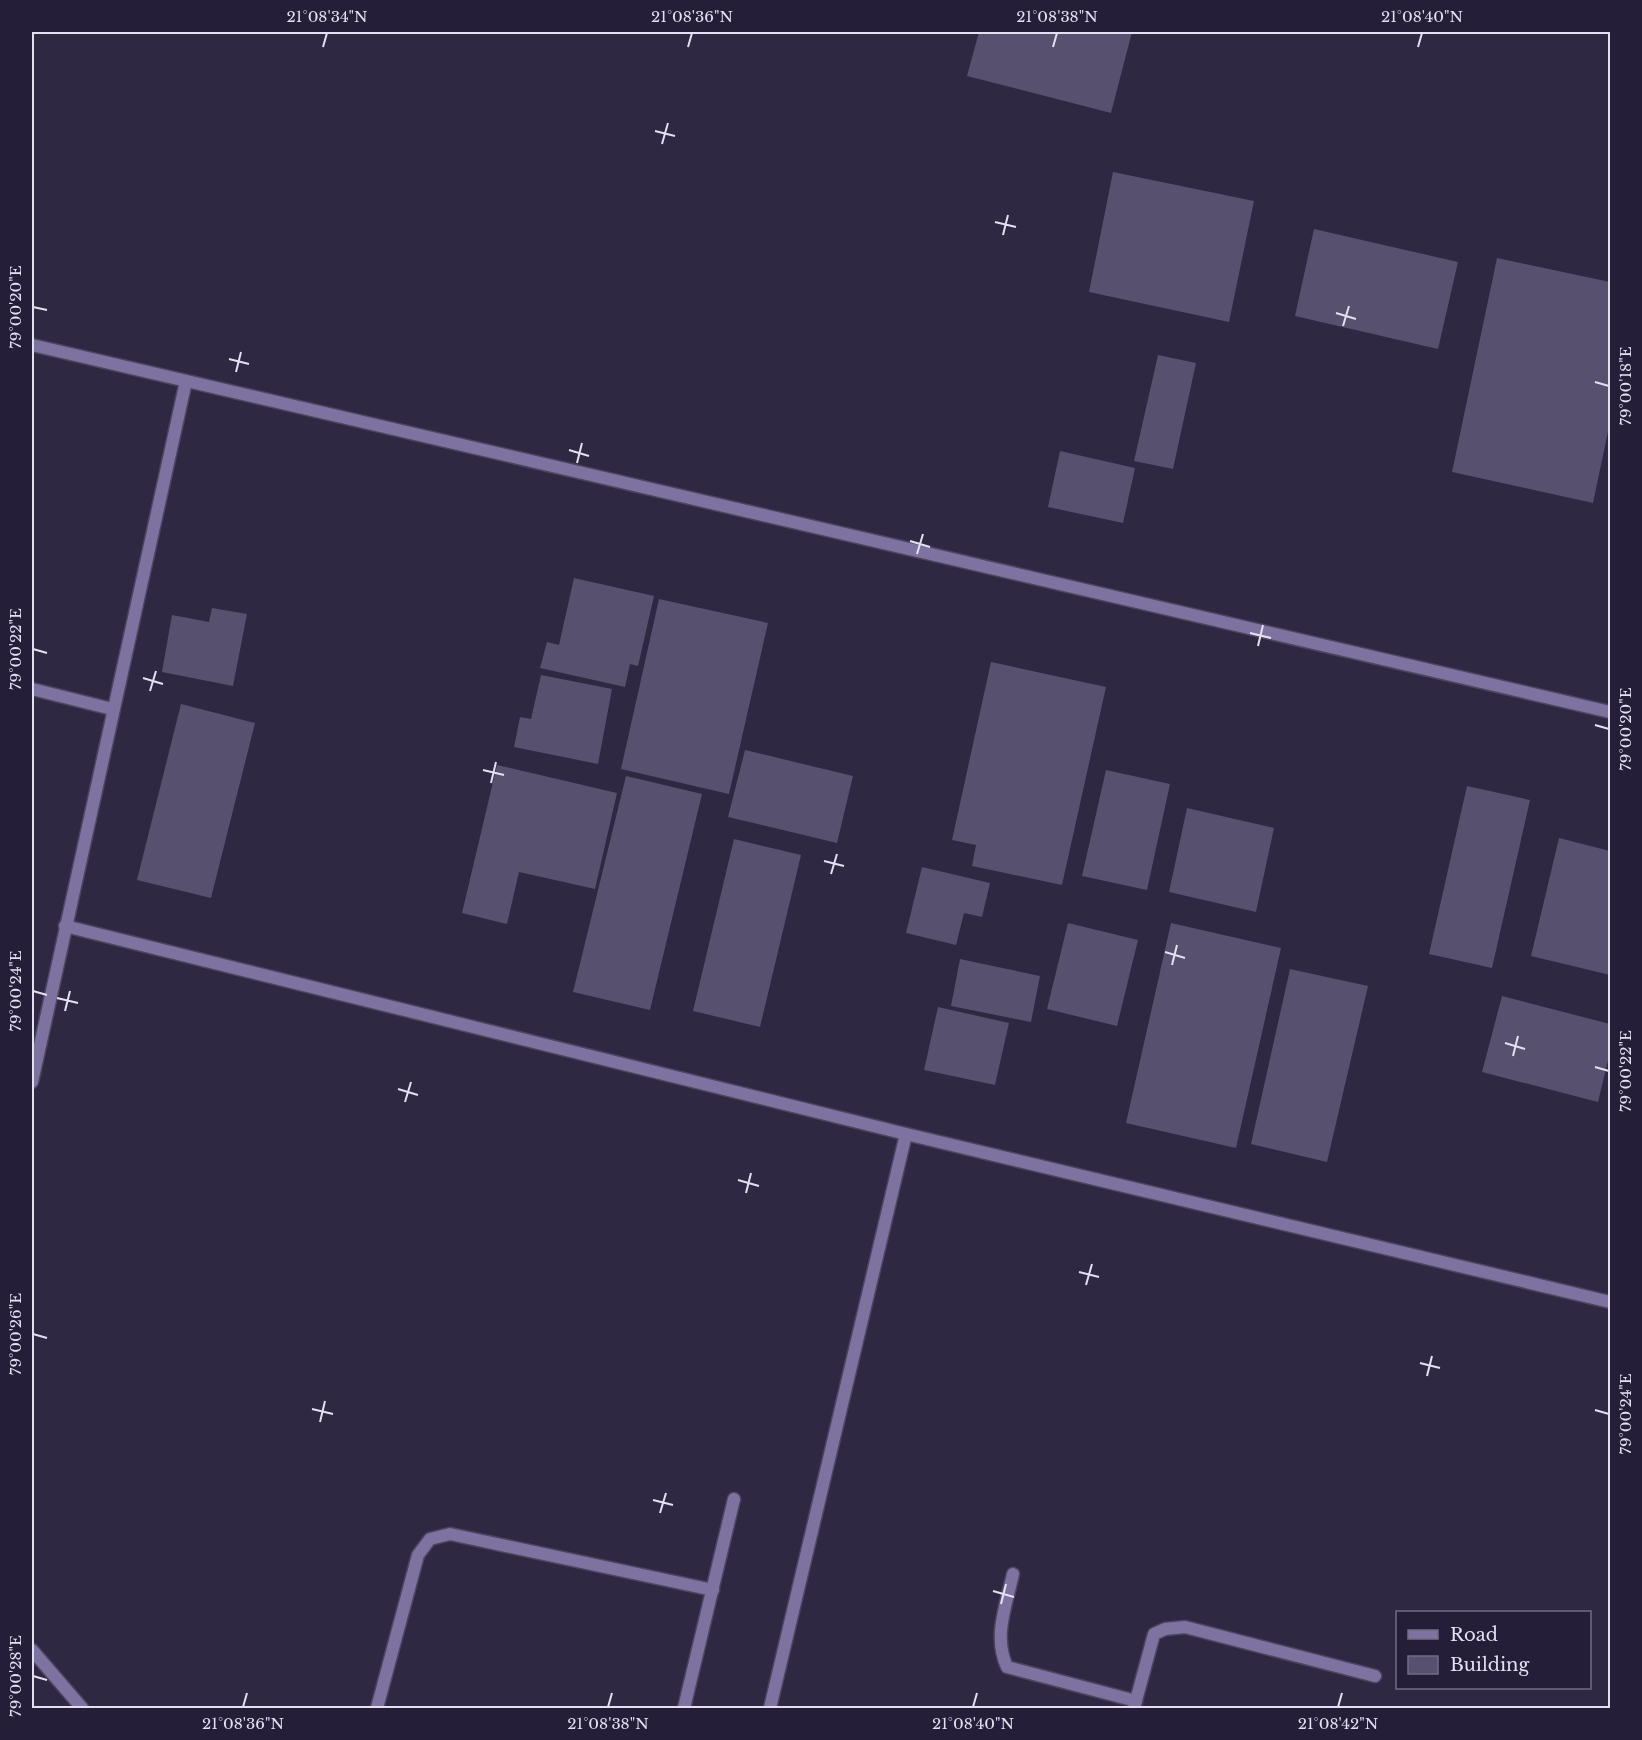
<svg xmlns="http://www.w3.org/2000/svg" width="1642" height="1740" viewBox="0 0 1642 1740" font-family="'Libre Baskerville',serif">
	<rect width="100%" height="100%" fill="#2f2843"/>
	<g fill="#57506e">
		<path d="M979,32H1132L1111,113L967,76Z"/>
		<path d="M1113,172L1254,201L1229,322L1089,292Z"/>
		<path d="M1314,229L1458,262L1438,349L1295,316Z"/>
		<path d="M1497,258L1610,282V422L1593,503L1452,472Z"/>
		<path d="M1158,355L1196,363L1173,469L1134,461Z"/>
		<path d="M1060,451L1135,468L1123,523L1048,507Z"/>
		<path d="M574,578L654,596L638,666L630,664L625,687L540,668L547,642L559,645Z"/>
		<path d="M659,599L768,623L729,794L621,769Z"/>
		<path d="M212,608L247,614L233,686L162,672L172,615L209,622Z"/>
		<path d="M991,662L1106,687L1062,885L972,866L976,845L952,840Z"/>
		<path d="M541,675L612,689L598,764L514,747L520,717L531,719Z"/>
		<path d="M181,704L255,723L211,898L137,880Z"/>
		<path d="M745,750L853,776L837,843L728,817Z"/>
		<path d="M497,765L617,793L595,889L519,872L507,924L462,913Z"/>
		<path d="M1106,770L1170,784L1147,890L1082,876Z"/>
		<path d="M626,776L702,794L650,1010L573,992Z"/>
		<path d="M1467,786L1530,800L1492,968L1429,954Z"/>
		<path d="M1187,808L1274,828L1256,912L1169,892Z"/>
		<path d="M1559,838L1610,851V975L1531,956Z"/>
		<path d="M734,839L801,855L760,1027L693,1011Z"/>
		<path d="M922,867L990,883L982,917L964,913L956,945L906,933Z"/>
		<path d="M1068,923L1138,940L1117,1026L1047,1009Z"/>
		<path d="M1171,923L1281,948L1236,1148L1126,1123Z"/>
		<path d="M960,959L1040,976L1031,1022L951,1006Z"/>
		<path d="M1290,969L1368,986L1327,1162L1251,1144Z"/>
		<path d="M1502,996L1610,1024V1052L1598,1102L1482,1072Z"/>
		<path d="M938,1007L1009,1023L995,1085L924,1070Z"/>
	</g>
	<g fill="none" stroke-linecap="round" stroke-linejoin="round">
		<g stroke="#4c455f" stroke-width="15">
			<g id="service">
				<path d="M32,689L112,709"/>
				<path d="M1013,1574C1006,1606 993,1636 1007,1667L1136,1701"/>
				<path d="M377,1708L418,1555L430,1539L450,1534L713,1590"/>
				<path d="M684,1708L734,1499"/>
				<path d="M1134,1708L1154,1634L1165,1629L1185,1627L1375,1676"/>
			</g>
		</g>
		<g stroke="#4c455f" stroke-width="15">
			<g id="minor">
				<path d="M32,345L1610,712"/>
				<path d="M65,926L906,1134L1610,1302"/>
				<path d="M32,1082L186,381"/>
				<path d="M32,1650L82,1708"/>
				<path d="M770,1708L906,1134"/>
			</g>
		</g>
		<use href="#service" stroke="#7e73a0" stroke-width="12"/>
		<use href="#minor" stroke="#7e73a0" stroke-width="12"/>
	</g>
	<path fill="none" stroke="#e3e0f2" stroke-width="2" d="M323,47L327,33M688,47L692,33M1053,47L1057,33M1418,47L1422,33M655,131L675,136M662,144L668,123M995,222L1016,227M1003,235L1008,215M33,307L47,310M1336,313L1356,319M1343,326L1349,306M229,359L249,364M236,372L241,352M1595,382L1609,386M569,450L589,456M577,463L582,443M910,541L930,547M917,554L923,534M1250,633L1271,638M1258,646L1263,625M33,649L47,653M143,678L163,684M150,691L156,671M1595,725L1609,729M483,770L504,775M491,783L496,762M824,861L844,866M831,874L837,854M1165,952L1185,958M1172,965L1177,945M33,991L47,995M57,998L78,1003M65,1011L70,991M1505,1043L1525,1049M1513,1056L1518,1036M1595,1067L1609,1071M398,1089L418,1095M405,1102L411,1082M738,1180L759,1186M746,1193L751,1173M1079,1272L1099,1277M1086,1285L1092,1264M33,1334L47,1338M1420,1363L1440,1368M1427,1376L1432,1356M312,1409L333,1414M1595,1410L1609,1414M320,1422L325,1401M653,1500L673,1505M660,1513L666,1493M993,1591L1014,1597M1001,1604L1006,1584M33,1676L47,1680M243,1707L247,1693M608,1707L612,1693M973,1707L977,1693M1338,1707L1342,1693"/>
	<rect width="1642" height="1740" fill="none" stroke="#251e38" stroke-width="66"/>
	<rect x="1396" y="1611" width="195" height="78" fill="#251e38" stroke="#716c82" stroke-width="1.5"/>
	<rect x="1408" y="1630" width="30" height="9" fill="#7e73a0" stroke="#716c82" stroke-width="1.5"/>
	<text x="1450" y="1641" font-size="18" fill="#e3e0f2">Road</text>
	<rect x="1408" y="1656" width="30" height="18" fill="#57506e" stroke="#716c82" stroke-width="1.5"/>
	<text x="1450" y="1671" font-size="18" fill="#e3e0f2">Building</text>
	<rect x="33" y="33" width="1576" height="1674" fill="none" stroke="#e3e0f2" stroke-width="2"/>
	<g font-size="15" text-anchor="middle" fill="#e3e0f2">
		<text x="327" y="22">21°08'34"N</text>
		<text x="692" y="22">21°08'36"N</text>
		<text x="1057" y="22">21°08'38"N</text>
		<text x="1422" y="22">21°08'40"N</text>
		<text transform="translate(16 307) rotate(-90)" y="5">79°00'20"E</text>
		<text transform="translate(1626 386) rotate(-90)" y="5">79°00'18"E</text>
		<text transform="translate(16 649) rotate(-90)" y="5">79°00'22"E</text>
		<text transform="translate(1626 729) rotate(-90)" y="5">79°00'20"E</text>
		<text transform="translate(16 991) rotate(-90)" y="5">79°00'24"E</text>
		<text transform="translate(1626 1071) rotate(-90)" y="5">79°00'22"E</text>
		<text transform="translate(16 1334) rotate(-90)" y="5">79°00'26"E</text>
		<text transform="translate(1626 1414) rotate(-90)" y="5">79°00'24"E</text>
		<text transform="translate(16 1676) rotate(-90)" y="5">79°00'28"E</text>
		<text x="243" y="1729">21°08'36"N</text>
		<text x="608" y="1729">21°08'38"N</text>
		<text x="973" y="1729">21°08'40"N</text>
		<text x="1338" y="1729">21°08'42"N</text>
	</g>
</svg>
